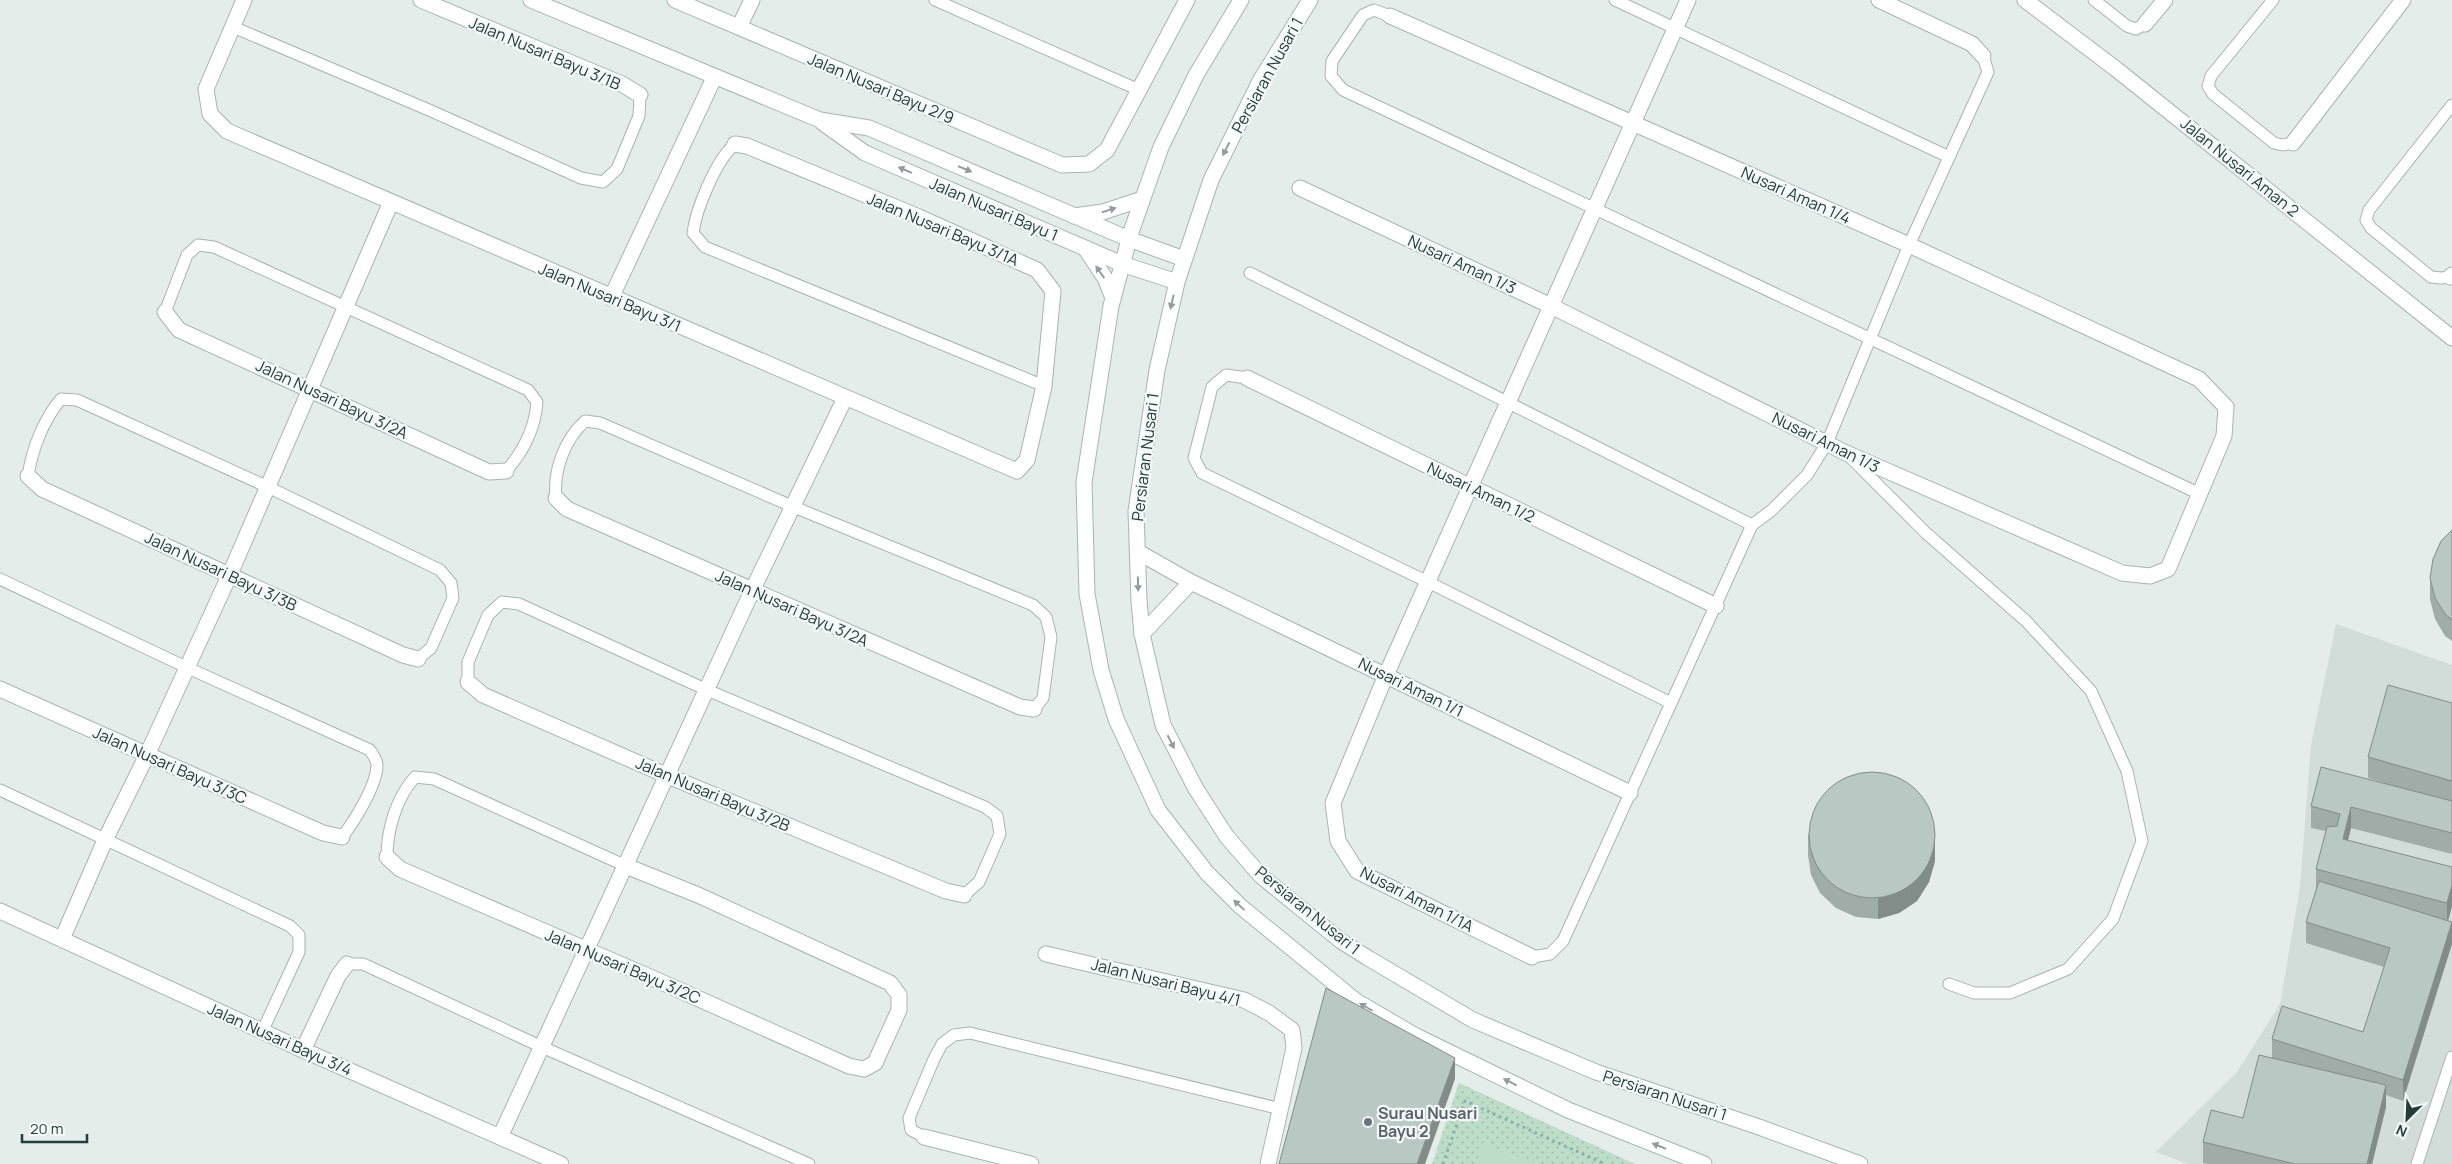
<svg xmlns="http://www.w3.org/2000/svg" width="2452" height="1164" viewBox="0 0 2452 1164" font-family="Manrope,sans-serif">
	<defs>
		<pattern id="green-dots" width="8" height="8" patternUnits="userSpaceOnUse" patternTransform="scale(1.25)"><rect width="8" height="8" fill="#bdddc9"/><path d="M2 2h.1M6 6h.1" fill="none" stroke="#a2bfad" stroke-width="1.8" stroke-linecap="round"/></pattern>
	</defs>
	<rect width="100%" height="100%" fill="#e4edea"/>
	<path fill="#d2ddd9" d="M2336,624L2452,665V1164H2188L2156,1152L2237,1072L2280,1004L2300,887L2311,745Z"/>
	<path fill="url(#green-dots)" d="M1459,1083L1635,1164H1432Z"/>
	<path fill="#bdddc9" d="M1483,1145L1538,1164H1476Z"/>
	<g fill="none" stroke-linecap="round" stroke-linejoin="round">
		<g stroke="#a6b5b2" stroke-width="13">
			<g id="service">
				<path d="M935,0L1139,90"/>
				<path d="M1615,0L1949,157"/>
				<path d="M2094,0L2127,26L2136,29L2145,24"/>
				<path d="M2273,0L2211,76L2208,86L2213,94L2274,143L2283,145L2293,143"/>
				<path d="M1390,16L1374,10L1363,15L1332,61L1331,76L1343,90L2200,494"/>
				<path d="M233,27L429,110L581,178L603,182L617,169L639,116L640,95"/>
				<path d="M735,144C716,160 696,209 693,233L705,247L1044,386"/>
				<path d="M1250,273L1752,525"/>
				<path d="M2450,277L2441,278L2431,277L2371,228L2366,220L2369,210L2452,105"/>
				<path d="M165,312L187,255L198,245L214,247L528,390L537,402C535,428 523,452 506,471"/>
				<path d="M1247,378L1226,375L1212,387L1194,458L1202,473L1428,582L1671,703"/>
				<path d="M1851,458L1926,533L2026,621L2091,691L2127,771L2142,841L2113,919L2068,969L2010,993H1974L1949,984"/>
				<path d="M28,476C32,450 43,420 61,399L77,400L268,487L440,570L451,583L453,598L431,648L418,659"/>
				<path d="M556,498C553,470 565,439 585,421L600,423L794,507L1033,605L1046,617L1051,637L1043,698L1034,709"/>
				<path d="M0,579L188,668L370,750C373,755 377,760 377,765C377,785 354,822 342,837"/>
				<path d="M468,682V662L488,615L502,602L519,604L707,690L985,807L997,816L1000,834L979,882L964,895"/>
				<path d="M0,790L290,926L299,935V952L262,1032"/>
				<path d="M387,857C387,830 396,798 415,777L434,779L626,866"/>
				<path d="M1532,957L1550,954L1563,941L1752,525L1772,510L1807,475L1827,443L1909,245L1988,72L1983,56"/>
				<path d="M347,964H363L542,1047L809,1164"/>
				<path d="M924,1137L911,1130L909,1118L934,1059L942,1044L954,1035L970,1033L1281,1109"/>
				<path d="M2417,1164L2452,1057"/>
			</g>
		</g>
		<g stroke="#a6b5b2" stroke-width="17">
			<g id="minor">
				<path d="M244,0L206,89L210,114L227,131L1017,471L1027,460L1044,386L1053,291L1037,270L919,217L747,146L735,144"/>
				<path d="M421,0L622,84L640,95"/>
				<path d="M531,0L820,120L869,128L1129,239L1184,259"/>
				<path d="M675,0L1062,165L1089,164L1107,150L1187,0"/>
				<path d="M1879,0L1972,44L1983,56"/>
				<path d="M2025,0L2116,69L2452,338"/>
				<path d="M2145,24L2165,0"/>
				<path d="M739,27L752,0"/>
				<path d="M823,123L865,153L1122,264L1177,282"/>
				<path d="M2293,143L2403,0"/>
				<path d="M1300,188L1551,306L1846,453L2122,573L2150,576L2168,569L2224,436L2226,407L2199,379L1909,245L1390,16"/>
				<path d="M2450,277L2452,275"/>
				<path d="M611,298L714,78"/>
				<path d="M165,312L179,330L489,472L506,471"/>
				<path d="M1247,378L1716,606"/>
				<path d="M28,476L42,489L403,655L418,659"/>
				<path d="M556,498L567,509L1020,707L1034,709"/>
				<path d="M1138,552L1191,582L1630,793"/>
				<path d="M1142,634L1191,582"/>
				<path d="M468,682L483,695L668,776L946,891L964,895"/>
				<path d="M0,689L323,833L342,837"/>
				<path d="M387,857L400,869L659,981L849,1066L864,1069L875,1063L899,1010V995L890,983L698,895L626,866"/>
				<path d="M0,911L303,1050L561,1164"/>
				<path d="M62,939L106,838L147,755L230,574L391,202"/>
				<path d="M1046,954L1244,1000L1269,1013L1292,1030L1294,1048L1268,1164"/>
				<path d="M1532,957L1357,871L1338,841L1333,803L1386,675L1688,0"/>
				<path d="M303,1050L338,976L347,964"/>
				<path d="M500,1137L752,591L845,398"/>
				<path d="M924,1137L1031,1164"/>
			</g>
		</g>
		<g stroke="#a2b8b3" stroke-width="17">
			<g id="secondary">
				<path d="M1241,0L1196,75L1161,147L1131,232L1111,306L1084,482L1087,594L1101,670L1116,719L1158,810L1207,873L1240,906L1356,1001L1416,1036L1568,1110L1704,1164"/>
				<path d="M1310,0L1260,81L1211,180L1177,282L1157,370L1136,511L1139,601L1142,634L1163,725L1196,789L1227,837L1261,876L1341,941L1368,958L1473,1020L1596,1072L1759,1127L1860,1164"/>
				<path d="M1074,216L1103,212L1142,199"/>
				<path d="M1085,248L1105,278L1113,298"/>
			</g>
		</g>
		<path stroke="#85b0a7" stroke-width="3" stroke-dasharray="2.5 4" stroke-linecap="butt" d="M1443,1164L1465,1101L1605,1164"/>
		<use href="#service" stroke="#fff" stroke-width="11"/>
		<use href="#minor" stroke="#fff" stroke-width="15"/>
		<use href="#secondary" stroke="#fff" stroke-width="15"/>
	</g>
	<g fill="#9faca8">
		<path d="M2452,530V641L2445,636L2435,619L2430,599V578Z"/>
		<path d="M2452,703V854L2351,828L2348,840L2452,906L2403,1101L2386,1095V1107L2372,1164H2208L2203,1163V1142L2243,1118L2272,1058V1039L2363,1032L2384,967L2306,943V922L2316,890V869L2326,831L2311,828V806L2394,786L2368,778V757Z"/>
		<path d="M1808,834L1935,861L1929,882L1917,901L1899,913L1878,919L1856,917L1836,908L1820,893L1811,875L1808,855Z"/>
	</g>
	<g fill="#828c88">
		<path d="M2351,807V828L2343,860V839Z"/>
		<path d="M1935,840V861L1929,882L1917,901L1899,913L1878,919V898Z"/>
		<path d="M2452,885V906L2447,924V903Z"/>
		<path d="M2452,922V944L2403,1101V1080Z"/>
		<path d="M1455,1058V1079L1425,1164H1417Z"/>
		<path d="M2386,1085V1107L2372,1164H2367Z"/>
	</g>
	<g fill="#b9c8c3" stroke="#828c88">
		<path d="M2452,530V620L2445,614L2435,598L2430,578L2433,559L2441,541Z"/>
		<path d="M2388,685L2452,703V781L2368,757Z"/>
		<path d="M2321,767L2452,801V833L2351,807L2343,839L2452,867V885L2447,903L2316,869L2327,827L2337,826L2340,814L2311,806Z"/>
		<circle cx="1872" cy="835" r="63"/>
		<path d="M2319,881L2452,922L2403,1080L2272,1039L2282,1006L2363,1032L2390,948L2306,922Z"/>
		<path d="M1326,988L1455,1058L1417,1164H1279Z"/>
		<path d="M2259,1055L2386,1085L2367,1164H2295L2203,1142L2211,1110L2243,1118Z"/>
	</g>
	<defs><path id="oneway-solid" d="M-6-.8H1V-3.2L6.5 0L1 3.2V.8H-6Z" transform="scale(1.25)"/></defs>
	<g fill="#919e9c">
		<use href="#oneway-solid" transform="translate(1226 149) rotate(117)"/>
		<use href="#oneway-solid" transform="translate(965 169) rotate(23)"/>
		<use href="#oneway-solid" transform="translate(905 170) rotate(-157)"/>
		<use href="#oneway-solid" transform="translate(1109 210) rotate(-17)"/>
		<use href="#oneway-solid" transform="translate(1100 272) rotate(-125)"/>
		<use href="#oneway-solid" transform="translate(1172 302) rotate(103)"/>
		<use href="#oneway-solid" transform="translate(1138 584) rotate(89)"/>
		<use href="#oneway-solid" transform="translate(1171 742) rotate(63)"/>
		<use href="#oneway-solid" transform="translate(1239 905) rotate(-137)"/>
		<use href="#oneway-solid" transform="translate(1366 1007) rotate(-150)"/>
		<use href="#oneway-solid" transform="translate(1510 1082) rotate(-154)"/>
		<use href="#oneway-solid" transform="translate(1659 1146) rotate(-158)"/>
	</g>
	<circle fill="#6b7280" stroke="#f4f9f7" stroke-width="2" cx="1368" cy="1122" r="5"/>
	<g text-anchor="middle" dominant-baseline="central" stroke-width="4.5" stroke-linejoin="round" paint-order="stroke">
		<g font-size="16" fill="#233e3a" stroke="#f4f9f7">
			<text transform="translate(545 53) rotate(23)">Jalan Nusari Bayu 3/1B</text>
			<text transform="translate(1267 75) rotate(-61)">Persiaran Nusari 1</text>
			<text transform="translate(881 88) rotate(23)">Jalan Nusari Bayu 2/9</text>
			<text transform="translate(2240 167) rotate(39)">Jalan Nusari Aman 2</text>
			<text transform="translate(1796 195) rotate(24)">Nusari Aman 1/4</text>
			<text transform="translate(994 209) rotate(23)">Jalan Nusari Bayu 1</text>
			<text transform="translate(943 229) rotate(23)">Jalan Nusari Bayu 3/1A</text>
			<text transform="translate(1462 264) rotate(25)">Nusari Aman 1/3</text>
			<text transform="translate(610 297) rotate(23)">Jalan Nusari Bayu 3/1</text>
			<text transform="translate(332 399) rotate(25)">Jalan Nusari Bayu 3/2A</text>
			<text transform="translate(1826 442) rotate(26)">Nusari Aman 1/3</text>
			<text transform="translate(1145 457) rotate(-83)">Persiaran Nusari 1</text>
			<text transform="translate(1481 492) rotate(26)">Nusari Aman 1/2</text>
			<text transform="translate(221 571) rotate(25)">Jalan Nusari Bayu 3/3B</text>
			<text transform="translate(792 608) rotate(24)">Jalan Nusari Bayu 3/2A</text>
			<text transform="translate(1411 687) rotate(26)">Nusari Aman 1/1</text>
			<text transform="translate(170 765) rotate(24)">Jalan Nusari Bayu 3/3C</text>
			<text transform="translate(713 794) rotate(23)">Jalan Nusari Bayu 3/2B</text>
			<text transform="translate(1417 899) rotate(27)">Nusari Aman 1/1A</text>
			<text transform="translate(1308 910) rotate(39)">Persiaran Nusari 1</text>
			<text transform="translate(623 966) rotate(23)">Jalan Nusari Bayu 3/2C</text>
			<text transform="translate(1166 982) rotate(14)">Jalan Nusari Bayu 4/1</text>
			<text transform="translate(280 1039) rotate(24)">Jalan Nusari Bayu 3/4</text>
			<text transform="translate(1665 1095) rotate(18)">Persiaran Nusari 1</text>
		</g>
		<g font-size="16" font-weight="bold" fill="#5b616d" stroke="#f4f9f7" text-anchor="start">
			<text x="1378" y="1113">Surau Nusari<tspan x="1378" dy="18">Bayu 2</tspan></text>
		</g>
	</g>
	<g transform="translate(2407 1119) rotate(204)" stroke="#f4f9f7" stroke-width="4" paint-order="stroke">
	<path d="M0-4L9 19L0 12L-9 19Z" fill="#233e3a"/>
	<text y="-8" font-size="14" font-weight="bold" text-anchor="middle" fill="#233e3a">N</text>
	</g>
	<path d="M22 1134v8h65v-8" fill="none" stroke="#233e3a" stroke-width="2.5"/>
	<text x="30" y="1134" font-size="15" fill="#233e3a" stroke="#f4f9f7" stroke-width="4" paint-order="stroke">20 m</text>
</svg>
